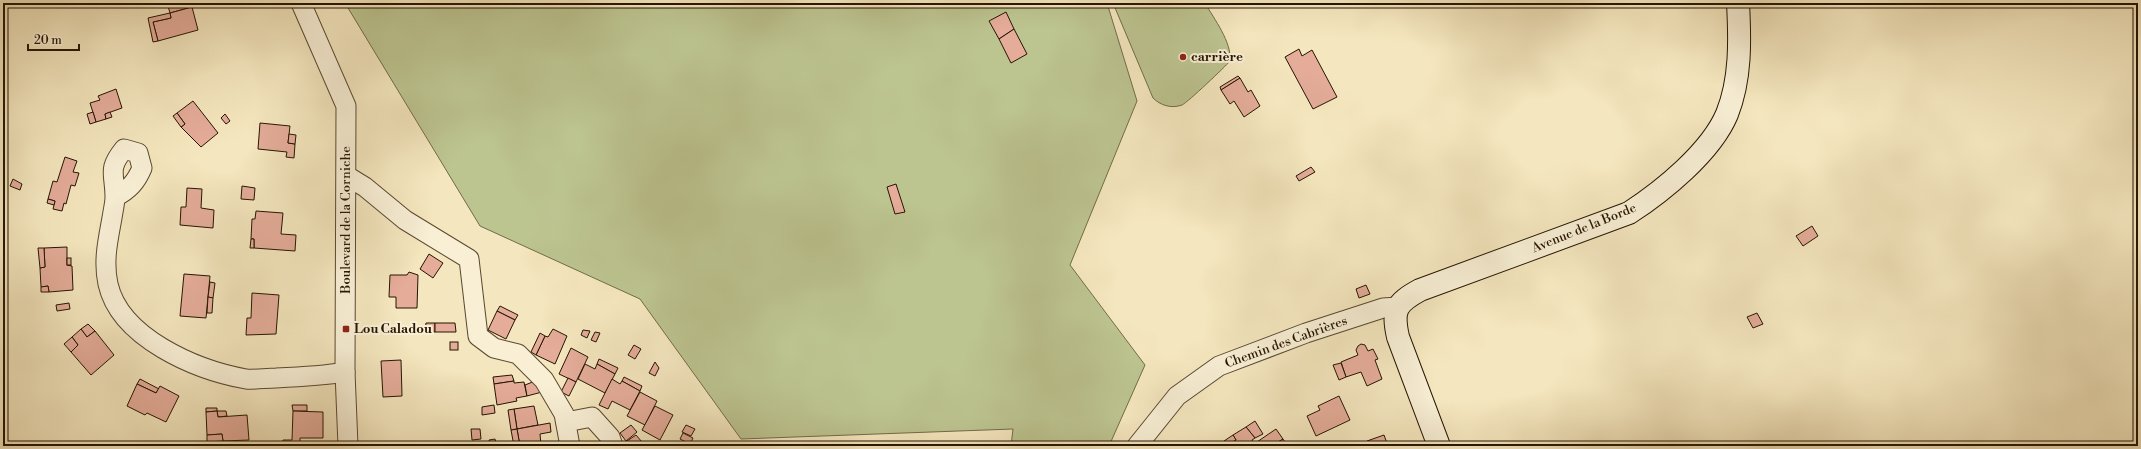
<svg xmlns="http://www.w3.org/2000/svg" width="2141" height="449" viewBox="0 0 2141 449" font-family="'Libre Bodoni',serif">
	<rect width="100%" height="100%" fill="#f4e6be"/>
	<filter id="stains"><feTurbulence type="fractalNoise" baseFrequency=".005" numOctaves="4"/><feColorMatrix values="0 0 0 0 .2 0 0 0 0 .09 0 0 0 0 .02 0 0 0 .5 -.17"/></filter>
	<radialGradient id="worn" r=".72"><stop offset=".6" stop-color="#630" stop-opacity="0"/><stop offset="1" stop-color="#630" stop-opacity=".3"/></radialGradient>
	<g fill="#bcc490" stroke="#706c48">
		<path d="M345,3H1107L1137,101L1070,265L1145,365L1109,446H1011L1013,429L741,439L640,299L480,226Z"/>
		<path d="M1113,3H1205C1214,19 1232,42 1230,61C1225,67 1188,102 1182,105C1171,109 1160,105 1153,98Z"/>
	</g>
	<g fill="#e4ac99" stroke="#251501">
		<path d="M182,3H191L192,7L170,13L168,6Z"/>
		<path d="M192,7L198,30L158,41L153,22L171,18L170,13Z"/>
		<path d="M1006,12L1014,29L999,39L989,21Z"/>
		<path d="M170,13L171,18L153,22L158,41L153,42L148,18Z"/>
		<path d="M1014,29L1027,54L1011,63L999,39Z"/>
		<path d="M1299,49L1302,56L1312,50L1337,97L1313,109L1285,57Z"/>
		<path d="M1238,76L1240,78L1221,90L1220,87Z"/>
		<path d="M1240,78L1248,92L1251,90L1260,106L1244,117L1234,101L1230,104L1221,90Z"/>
		<path d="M116,89L122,108L105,114L106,119L96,122L90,103L100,100L98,96Z"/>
		<path d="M193,101L218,133L201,147L181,127L185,124L177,113Z"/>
		<path d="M93,112L96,122L90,124L87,114Z"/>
		<path d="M110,112L112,117L106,119L105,114Z"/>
		<path d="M177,113L185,124L181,127L173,116Z"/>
		<path d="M225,114L230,121L226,124L221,118Z"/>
		<path d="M260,123L290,126L288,143L295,144L294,158L286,157L287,152L258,149Z"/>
		<path d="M289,134L296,135L295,144L288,143Z"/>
		<path d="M65,157L77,161L73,172L79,173L75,186L71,185L66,204L64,203L62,211L53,209L55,201L48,199L53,181L57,182Z"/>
		<path d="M1311,167L1315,172L1299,181L1296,176Z"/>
		<path d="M13,179L22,184L20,190L10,186Z"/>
		<path d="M896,184L905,212L895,214L887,187Z"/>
		<path d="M242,186L255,188L254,200L241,199Z"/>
		<path d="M187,188L202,189L201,208L214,210L213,228L180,225L181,207H186Z"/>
		<path d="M48,199L55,201L54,205L47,203Z"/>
		<path d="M256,211L283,213L281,234L296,235L295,251L254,248V239H251L252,219H255Z"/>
		<path d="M1812,226L1818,236L1803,246L1796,236Z"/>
		<path d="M251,239H254V248H250Z"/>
		<path d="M67,247V265L72,266L73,290L49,292L48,286L41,287L40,268L45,267L44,248Z"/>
		<path d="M38,248H44L45,267L40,268Z"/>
		<path d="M429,254L443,263L433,278L420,269Z"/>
		<rect x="67" y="258" width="4" height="7"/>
		<path d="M409,272L418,275L417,308H396V297H389L390,275H407Z"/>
		<path d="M184,274L210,276L206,318L180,316Z"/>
		<path d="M210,282L215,283L213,298L208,297Z"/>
		<path d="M1366,285L1370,294L1359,298L1356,289Z"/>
		<path d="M48,286L49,292H41V287Z"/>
		<path d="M252,293L279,295L276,334L246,335L247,318H251Z"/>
		<path d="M208,297L213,298L212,313H207Z"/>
		<path d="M69,303L70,309L57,311L56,305Z"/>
		<path d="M500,306L518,315L515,320L497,311Z"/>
		<path d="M497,311L515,320L506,339L488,330Z"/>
		<path d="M1757,313L1763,324L1753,328L1747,317Z"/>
		<path d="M426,323H435V332H425Z"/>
		<path d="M435,323H455L456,332H435Z"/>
		<path d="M88,324L95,331L87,337L81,329Z"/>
		<path d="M81,329L87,337L95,331L114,355L91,375L71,352L78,345L72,337Z"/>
		<path d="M553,329L567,336L555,364L536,355L545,336L548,337Z"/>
		<path d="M583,330L590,331L587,338L581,335Z"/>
		<path d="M595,332L600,333L596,342L591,340Z"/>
		<path d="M540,333L545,336L536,355L531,352Z"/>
		<path d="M72,337L78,345L71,352L64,344Z"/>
		<rect x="450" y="342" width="8" height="8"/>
		<path d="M1361,344L1365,345L1368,351L1373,349L1378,359L1375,360L1382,379L1367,386L1361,372L1346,377L1341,362L1358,355L1356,350L1358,346Z"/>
		<path d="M634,345L641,349L635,359L628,355Z"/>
		<path d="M571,348L588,357L576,382L559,374Z"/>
		<path d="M599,359L618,368L615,374L597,364Z"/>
		<path d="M401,360L402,396L383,397L381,361Z"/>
		<path d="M655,362L659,368L655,376L649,373Z"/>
		<path d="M1341,363L1346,377L1339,380L1333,365Z"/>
		<path d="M585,364L595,369L597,364L615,374L605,393L578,379Z"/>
		<path d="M512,375L514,381L494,384L493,377Z"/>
		<path d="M624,377L642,386L640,391L622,381Z"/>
		<path d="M568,378L576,382L569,396L561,392Z"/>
		<path d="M140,379L159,389L156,393L137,384Z"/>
		<path d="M612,379L620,384L622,381L640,391L630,410L612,401L608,409L599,405Z"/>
		<path d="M514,381V383L524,382L527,396L516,398L517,401L497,405L494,384Z"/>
		<path d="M535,381L542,392L527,396L525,385Z"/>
		<path d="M137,384L156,393L160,386L179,396L166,422L147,413L145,415L127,406Z"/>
		<path d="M640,392L657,401L645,425L627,416Z"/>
		<path d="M1339,396L1350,420L1316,436L1307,416L1320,410L1318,406Z"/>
		<path d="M292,405H307V411H293Z"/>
		<path d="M494,405L495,413L482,415V407Z"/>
		<path d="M534,406L538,425L517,429L514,409Z"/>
		<path d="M655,406L673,415L660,440L642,430Z"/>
		<path d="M206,408H217V411L206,412Z"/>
		<path d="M514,409L517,429L511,430L508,410Z"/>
		<path d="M217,411H226L227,416L218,417Z"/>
		<path d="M217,411L218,417L247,415L249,440L223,441L222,434L207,435L206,412Z"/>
		<path d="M293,411L323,412V438H300V445L283,446V440H292Z"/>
		<path d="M1255,421L1263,434L1255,438L1246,427Z"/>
		<path d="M550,423L551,432L540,434L541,445L520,446L517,429Z"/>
		<path d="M631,425L637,432L626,441L620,433Z"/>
		<path d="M686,425L695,429L691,436L682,432Z"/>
		<path d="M1246,427L1255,438L1252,440L1254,444L1276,429L1283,439L1272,446H1228L1236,440L1233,435Z"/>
		<path d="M471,429H480L481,439L472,440Z"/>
		<path d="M517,429L520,446H514L511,430Z"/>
		<path d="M683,433L693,438L690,444L680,439Z"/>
		<path d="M222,434L223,441L207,442V435Z"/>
		<path d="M636,435L642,442L636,446H631L627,441Z"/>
		<path d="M1233,435L1236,440L1227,445L1224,441Z"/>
		<path d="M1384,435L1388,446H1369L1367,441Z"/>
		<path d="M495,439L497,446H490L489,440Z"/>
		<path d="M1283,439L1287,446H1272Z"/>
	</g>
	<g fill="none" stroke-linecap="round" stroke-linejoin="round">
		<g stroke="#594930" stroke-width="21">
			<g id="street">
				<path d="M301,3L346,106L345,372L348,446"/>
				<path d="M347,176L365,187L405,220L469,259L478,336L494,348L518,354L544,380L564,414L570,446"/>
				<path d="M115,197C129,190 136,182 142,168L138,153L124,149C107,170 115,173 115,197C115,203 113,211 112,218C108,240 103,261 108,284C120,338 196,370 246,379C255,380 266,378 276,378C299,377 322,376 345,372"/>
				<path d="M566,422L592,417L610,437L613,446"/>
				<path d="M1137,446L1177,396L1219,366L1306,333L1383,308L1397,307"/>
			</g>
		</g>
		<g stroke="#251501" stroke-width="24">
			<path id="secondary" d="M1439,446L1398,337C1392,310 1396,303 1420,290L1629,213C1663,191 1711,152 1727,114C1741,79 1740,40 1738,3"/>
		</g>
		<use href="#street" stroke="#f8efd5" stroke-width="19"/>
		<use href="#secondary" stroke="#f8efd5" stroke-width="22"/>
	</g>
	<g fill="#8f2418" stroke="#f8efd5" stroke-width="1.5">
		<circle cx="1183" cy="57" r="4"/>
		<rect x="342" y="325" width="8" height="8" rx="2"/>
	</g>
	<g text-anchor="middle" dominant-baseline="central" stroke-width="4" stroke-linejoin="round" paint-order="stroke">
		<g font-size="13" font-weight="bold" fill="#251501" stroke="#f8efd5" text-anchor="start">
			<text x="1191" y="57">carrière</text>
			<text x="354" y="329">Lou Caladou</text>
		</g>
		<g font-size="13" fill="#251501" stroke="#f8efd5">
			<text transform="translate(346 220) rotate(-90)">Boulevard de la Corniche</text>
			<text transform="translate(1584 228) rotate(-22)">Avenue de la Borde</text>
			<text transform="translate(1286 342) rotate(-20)">Chemin des Cabrières</text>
		</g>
	</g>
	<rect width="2141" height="449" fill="none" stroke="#f4e6be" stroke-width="16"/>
	<rect x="4" y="4" width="2133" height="441" fill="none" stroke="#251501" stroke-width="2"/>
	<rect x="8" y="8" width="2125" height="433" fill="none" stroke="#251501"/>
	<path d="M28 44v6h51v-6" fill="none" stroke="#251501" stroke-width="2"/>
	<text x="34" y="44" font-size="12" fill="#251501" stroke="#f8efd5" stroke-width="3" paint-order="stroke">20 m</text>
	<rect width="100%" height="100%" filter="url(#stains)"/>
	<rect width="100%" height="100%" fill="url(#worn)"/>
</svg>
